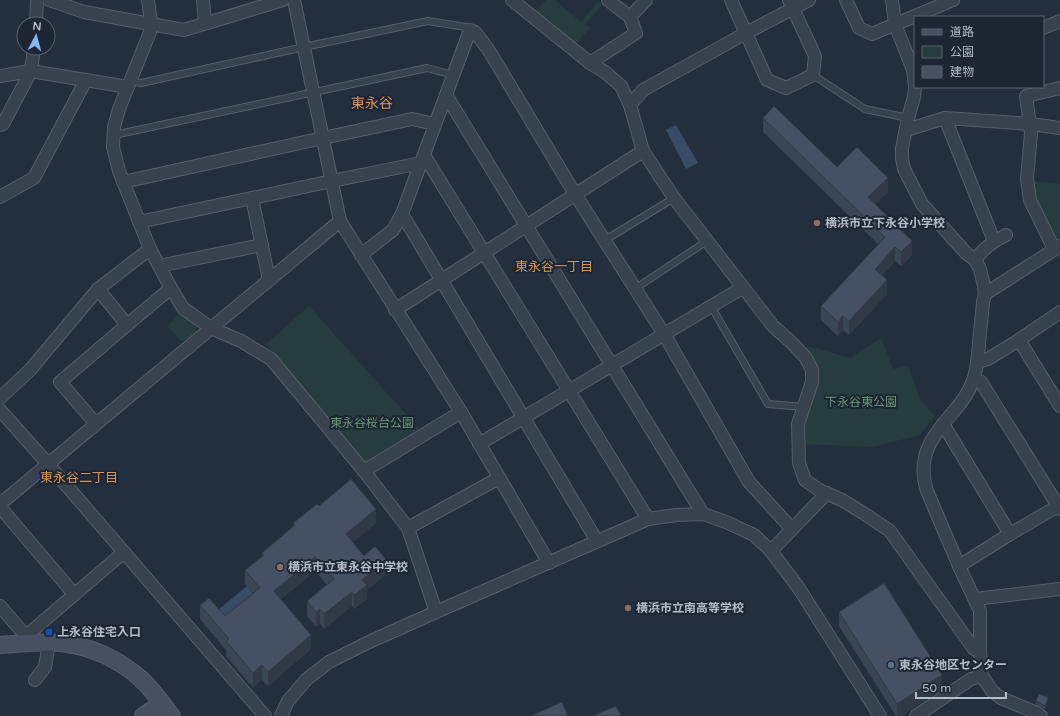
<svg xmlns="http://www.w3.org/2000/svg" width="1060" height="716" viewBox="0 0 1060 716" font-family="'Varela Round','Noto Sans JP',sans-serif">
	<rect width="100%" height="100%" fill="#242f3e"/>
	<g fill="#263c3f">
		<path d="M546,0H555L581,22L598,1L602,5L585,24L590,28L575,45L536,11Z"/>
		<path d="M1033,181L1060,184V238L1058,239L1052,237L1035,197Z"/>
		<path d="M309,306L419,429L365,465L266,344Z"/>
		<path d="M181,313L194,324L197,328L196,333L182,342L167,326Z"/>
		<path d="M881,338L893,369L908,366L920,399L935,416L920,435L872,447L802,444L803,424L814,395L818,379L817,367L800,346L816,348L850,358Z"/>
	</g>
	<g fill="#394c67">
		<path d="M676,125L698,163L686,169L666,130Z"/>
		<path d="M247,586L260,602L225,631L212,615Z"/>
	</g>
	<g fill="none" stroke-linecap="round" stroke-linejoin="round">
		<g stroke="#565f6c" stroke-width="8">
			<g id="lane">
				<path d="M813,75L865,109L908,118"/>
				<path d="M130,81L141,83L304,47L428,21L466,27L470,30"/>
				<path d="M114,135L427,68L453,75"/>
				<path d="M605,240L674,198"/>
				<path d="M636,288L707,241"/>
				<path d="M711,306L768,404L804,407"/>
			</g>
		</g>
		<g stroke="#565f6c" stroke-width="14">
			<g id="street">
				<path d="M49,0L84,12L184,30L283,0"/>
				<path d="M148,0L151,22L150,32L119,109L114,127L113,147L119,171L150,249L171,288L183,308L211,328L241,341L271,359L364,471L408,528L436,612L369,642L329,662L307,679L288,701L281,716"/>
				<path d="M203,0L205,23"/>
				<path d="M294,0L340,221"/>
				<path d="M512,0L590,63L605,72L621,86L630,105L643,151L674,198L773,326L792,343L806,358L812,370V382L798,424L799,463L805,480L819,490L842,500L863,513L890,531L974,649L980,652"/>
				<path d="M731,0L767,80L786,88L813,75L815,56L789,0"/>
				<path d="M846,0L859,28L872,34L953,0"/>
				<path d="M892,0L895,24L913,70L915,86"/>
				<path d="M630,17L646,0"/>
				<path d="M36,24L37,0"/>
				<path d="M1043,28L1060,21"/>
				<path d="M590,63L636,33L630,17L608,0"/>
				<path d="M0,76L31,71L128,87"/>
				<path d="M915,87L914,97L908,118L902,148V158L904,169L922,204L966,253L975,260L980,269L984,286L985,294L983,302C982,316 980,330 979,344C978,357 977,371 972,383C968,394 961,403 954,411C932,437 916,456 927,491L959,566L980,611V652L982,676L992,691L1001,698L1037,713L1041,716"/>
				<path d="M446,95L703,514"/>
				<path d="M630,105L643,90L746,33L809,0"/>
				<path d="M945,118L994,241"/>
				<path d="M0,125L3,124L31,71L34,48"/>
				<path d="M906,130L945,118L1031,124L1060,128"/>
				<path d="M424,155L648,519"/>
				<path d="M123,182L323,138L412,119L435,124"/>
				<path d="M0,197L34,178L86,80"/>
				<path d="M252,198L269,280"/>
				<path d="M402,214L597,541"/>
				<path d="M139,222L332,181L421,163"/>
				<path d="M1054,249L1030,200L1027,179L1031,133L1026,96L1060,88"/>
				<path d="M361,255L393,230L402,214L470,30L475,32L488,49L575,194L664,334L749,482L792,529"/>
				<path d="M975,260C983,248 994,241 1006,235"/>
				<path d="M159,266L262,245"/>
				<path d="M98,289L127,325"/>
				<path d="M985,294L1060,246"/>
				<path d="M395,310L643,151"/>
				<path d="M1019,340L1060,406"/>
				<path d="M977,362L988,359L1019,340L1060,312"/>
				<path d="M974,378L981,382L1060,509"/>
				<path d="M0,398L30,370L98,289L150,249"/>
				<path d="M0,410L48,464L265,716"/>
				<path d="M96,424L60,382L127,325L171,288"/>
				<path d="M943,424L1010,534"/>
				<path d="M479,444L742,288"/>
				<path d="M364,471L461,412"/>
				<path d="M0,504L340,221L461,412L549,563"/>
				<path d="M0,507L74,594"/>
				<path d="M408,528L499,478"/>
				<path d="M771,551L827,493"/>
				<path d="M959,566L1010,534L1060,505"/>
				<path d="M975,599L1060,589"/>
				<path d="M0,606L31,642"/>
				<path d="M436,612L614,534L648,519L676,515L703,514L726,522L754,535L771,551L798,587L880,716"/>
				<path d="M26,636L124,552"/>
				<path d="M35,680L45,667L49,643"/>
				<path d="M916,716L971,679L982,676"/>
			</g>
		</g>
		<g stroke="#565f6c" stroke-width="18">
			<g id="secondary">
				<path d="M0,645C20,644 41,641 61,643C90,646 119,659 141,679C153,690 162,703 172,716"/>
				<path d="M143,716L162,703"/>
			</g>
		</g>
		<use href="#lane" stroke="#38414e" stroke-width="6"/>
		<use href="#street" stroke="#38414e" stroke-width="12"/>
		<use href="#secondary" stroke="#465061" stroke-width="16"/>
	</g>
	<g fill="#3b4654">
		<path d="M763,118L837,167L888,192L875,204L912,255L901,266L895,261L882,276L887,294L849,335L843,330L838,336L821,320V306L878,244L763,132Z"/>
		<path d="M293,523H376L353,542L364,556L386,574L367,590V599L354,609L352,606L324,629L320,623L316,627L307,616V601L327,585L315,571L281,599L311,649L268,686L262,680L253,688L226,656V650L200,619V605L225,616L253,593L245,584V570L262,557V553L293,526Z"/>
		<path d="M839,612L942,689L902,716H896L839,626Z"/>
		<path d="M1036,701H1048L1045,709L1036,705Z"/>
	</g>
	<g fill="#303945">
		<path d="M888,178V192L868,211V197Z"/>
		<path d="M912,241V255L901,266V252Z"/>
		<path d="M895,247V261L875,283V269Z"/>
		<path d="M887,280V294L849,335V321Z"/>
		<path d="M843,316V330L838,336V322Z"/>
		<path d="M376,509V523L346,548V534Z"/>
		<path d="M315,557V571L274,605V591Z"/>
		<path d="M386,560V574L367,590V599L354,609V595L362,580Z"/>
		<path d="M352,592V606L324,629V614Z"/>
		<path d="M320,609V623L316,627V612Z"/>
		<path d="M311,635V649L268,686V672Z"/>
		<path d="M262,665V680L253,688V673Z"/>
		<path d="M942,675V689L902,716H897V704Z"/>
		<path d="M1048,697V701L1045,709V706Z"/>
	</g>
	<g fill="#455162" stroke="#303945">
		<path d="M774,106L837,167L857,147L888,178L868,197L912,241L901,252L895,247L875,269L887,280L849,321L843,316L838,322L821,306L885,237L763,118Z"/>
		<path d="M351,479L376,509L346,534L364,556L375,546L386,560L362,580L367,585L354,595L352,592L324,614L320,609L316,612L307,601L334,579L315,557L274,591L311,635L268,672L262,665L253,673L226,641L229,639L200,605L209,598L225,616L260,588L245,570L264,555L262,553L295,525L293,523L317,504L319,506Z"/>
		<path d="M884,583L942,675L897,704L839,612Z"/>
		<path d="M1039,694L1048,697L1045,706L1036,701Z"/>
		<path d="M562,702L568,716H530Z"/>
		<path d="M616,706L621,716H592Z"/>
	</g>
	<g fill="#8d6e63" stroke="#1d2633" stroke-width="1.5">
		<circle cx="817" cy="223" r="4"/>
		<circle cx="280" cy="567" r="4"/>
		<circle cx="628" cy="608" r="4"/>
	</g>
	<rect fill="#1a4fb4" stroke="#1d2633" stroke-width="1.5" x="45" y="628" width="8" height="8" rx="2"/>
	<circle fill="#5c6f8a" stroke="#1d2633" stroke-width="1.5" cx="891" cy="665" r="4"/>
	<g text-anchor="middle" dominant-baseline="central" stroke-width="4" stroke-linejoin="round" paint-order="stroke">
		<g font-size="12" font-weight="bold" fill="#b4bcc9" stroke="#1d2633" text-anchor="start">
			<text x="825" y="223">横浜市立下永谷小学校</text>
			<text x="288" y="567">横浜市立東永谷中学校</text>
			<text x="636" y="608">横浜市立南高等学校</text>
			<text x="57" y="632">上永谷住宅入口</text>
			<text x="899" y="665">東永谷地区センター</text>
		</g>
		<g font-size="12" fill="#6b9a76" stroke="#1d2633">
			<text x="861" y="402">下永谷東公園</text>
			<text x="372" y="423">東永谷桜台公園</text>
		</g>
		<g font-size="13" fill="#d59563" stroke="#1d2633">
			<text x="554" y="267">東永谷一丁目</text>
			<text x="79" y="478">東永谷二丁目</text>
		</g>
		<g font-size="14" fill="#d59563" stroke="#1d2633">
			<text x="372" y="103">東永谷</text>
		</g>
	</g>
	<rect x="914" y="16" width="130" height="72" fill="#1d2633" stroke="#59626f"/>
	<rect x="922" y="29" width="20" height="6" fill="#465061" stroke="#59626f"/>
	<text x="950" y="36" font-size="12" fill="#b4bcc9">道路</text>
	<rect x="922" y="46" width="20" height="12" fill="#263c3f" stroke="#59626f"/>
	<text x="950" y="56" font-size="12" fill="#b4bcc9">公園</text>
	<rect x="922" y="66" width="20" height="12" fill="#455162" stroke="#59626f"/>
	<text x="950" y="76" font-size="12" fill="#b4bcc9">建物</text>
	<g transform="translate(36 36) rotate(6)"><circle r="19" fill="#1d2633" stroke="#59626f"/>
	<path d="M0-3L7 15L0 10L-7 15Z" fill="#8ab4f8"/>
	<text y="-6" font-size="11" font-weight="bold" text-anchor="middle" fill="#b4bcc9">N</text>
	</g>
	<path d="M916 692v6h90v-6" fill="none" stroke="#b4bcc9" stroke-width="2"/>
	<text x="922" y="692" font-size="12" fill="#b4bcc9" stroke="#1d2633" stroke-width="3" paint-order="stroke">50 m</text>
</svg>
